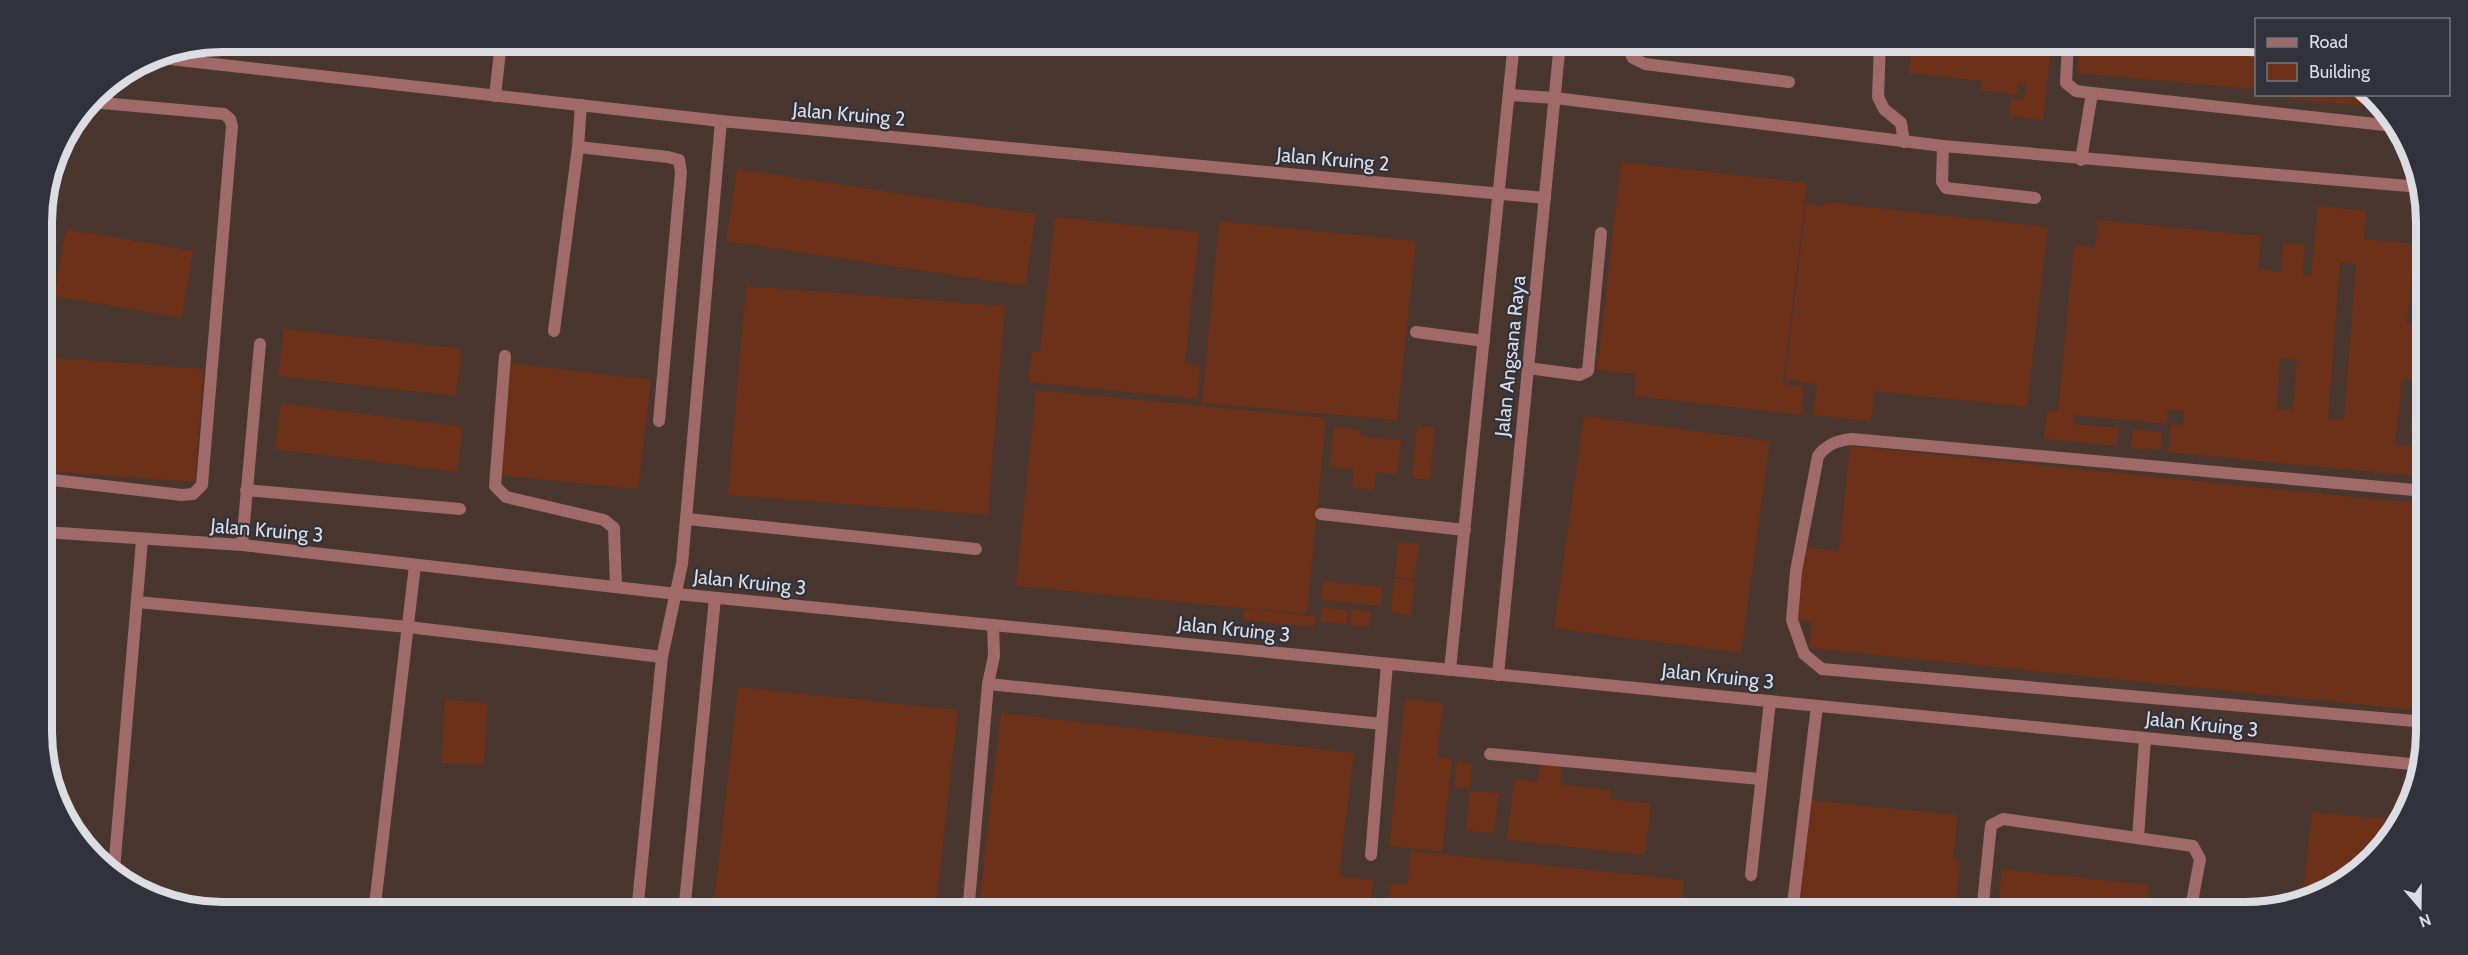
<svg xmlns="http://www.w3.org/2000/svg" width="2468" height="955" viewBox="0 0 2468 955" font-family="Cabin,sans-serif">
	<rect width="100%" height="100%" fill="#32323c"/>
	<path fill="#49362f" d="M223,42H2245L2256,44V94L2369,95L2388,112L2424,199L2426,732L2416,791L2389,842L2355,876L2304,903L2257,913H223L164,903L87,851L45,767L42,210L61,142L103,87L154,56Z"/>
	<g fill="#6d3018" fill-rule="evenodd">
		<path d="M1912,42H2052L2043,120L2009,116L2011,98L2024,99L2026,84H2018L2017,95L1980,90L1982,81L1909,73Z"/>
		<path d="M2079,42L2256,44V89L2077,73Z"/>
		<path d="M2290,94H2369L2383,107L2289,99Z"/>
		<path d="M1621,162L1807,183L1783,384L1804,387L1801,415L1634,396L1636,374L1597,370Z"/>
		<path d="M737,169L1036,214L1025,286L726,241Z"/>
		<path d="M1825,202L2048,227L2027,407L1875,391L1871,421L1813,415L1817,384L1785,380L1806,204L1824,206Z"/>
		<path d="M2318,206L2367,211L2364,239L2415,244L2407,324L2425,325V381L2402,379L2395,445L2425,448V477L2168,452L2171,424L2183,425L2184,411L2168,410L2167,424L2074,415L2073,424L2119,428L2117,446L2044,439L2047,410L2058,411L2074,245L2095,247L2098,220L2261,236L2258,269L2281,272L2283,243L2305,245L2302,274L2311,275ZM2340,263L2356,264L2344,420L2328,419ZM2280,358L2297,360L2293,410L2277,409Z"/>
		<path d="M1055,217L1199,232L1185,364L1200,365L1197,399L1028,382L1032,351L1040,352Z"/>
		<path d="M1219,221L1416,241L1397,420L1202,403Z"/>
		<path d="M66,229L193,251L182,318L54,296Z"/>
		<path d="M746,286L1005,306L988,515L728,495Z"/>
		<path d="M284,329L462,349L456,396L278,376Z"/>
		<path d="M43,357L204,369L195,482L44,471Z"/>
		<path d="M511,363L651,380L638,489L499,475Z"/>
		<path d="M2415,382L2425,383V434L2410,433Z"/>
		<path d="M1036,390L1326,418L1307,614L1016,586Z"/>
		<path d="M281,403L463,427L457,472L275,449Z"/>
		<path d="M1584,416L1770,441L1741,653L1554,628Z"/>
		<path d="M1417,426L1435,428L1430,480L1412,478Z"/>
		<path d="M1334,427L1361,430L1360,436L1401,440L1397,475L1376,472L1374,490L1352,488L1354,470L1329,467Z"/>
		<path d="M2133,429L2162,432L2161,450L2131,448Z"/>
		<path d="M1850,446L2425,504L2426,682L2418,681L2415,710L1809,648L1812,622L1794,620L1802,547L1839,551Z"/>
		<path d="M1398,542L1419,544L1415,579L1395,577Z"/>
		<path d="M1394,578L1415,581L1411,615L1391,612Z"/>
		<path d="M1323,581L1383,587L1381,606L1321,600Z"/>
		<path d="M1322,607L1348,610L1347,624L1320,622Z"/>
		<path d="M1244,609L1315,616L1314,627L1243,620Z"/>
		<path d="M1352,610L1371,611L1370,627L1350,625Z"/>
		<path d="M738,687L958,710L935,913H713Z"/>
		<path d="M1405,699L1443,703L1437,757L1452,759L1442,852L1389,846Z"/>
		<path d="M445,700L488,703L484,765L441,763Z"/>
		<path d="M1001,713L1354,753L1339,876L1373,880L1369,913H978Z"/>
		<path d="M1457,762L1472,763L1470,788L1454,787Z"/>
		<path d="M1540,763L1562,766L1560,784L1611,790L1610,799L1651,804L1645,855L1507,840L1514,779L1538,782Z"/>
		<path d="M1470,791L1499,793L1494,833L1466,831Z"/>
		<path d="M1806,800L1958,815L1953,859L1960,860L1955,913H1795Z"/>
		<path d="M2312,812L2400,820L2389,842L2355,876L2302,904Z"/>
		<path d="M1411,851L1684,880L1682,897L1719,901L1717,913H1387L1391,883L1407,885Z"/>
		<path d="M2002,869L2149,885L2146,913H1997Z"/>
	</g>
	<g fill="none" stroke-linecap="round" stroke-linejoin="round">
		<g stroke="#a06a68" stroke-width="12">
			<path d="M1625,42L1633,58L1645,64L1789,82"/>
			<path d="M1880,42L1878,97L1884,109L1901,123L1904,142"/>
			<path d="M2068,42L2066,83L2076,91L2092,93L2081,160"/>
			<path d="M2092,93L2394,126"/>
			<path d="M1509,95L1555,98L1943,146L2420,187"/>
			<path d="M495,96L501,42"/>
			<path d="M1943,146L1942,182L1946,188L2035,198"/>
			<path d="M578,147L668,157L679,160L681,172L659,421"/>
			<path d="M554,331L578,147L581,105"/>
			<path d="M1416,332L1484,341"/>
			<path d="M505,356L495,486L506,497L604,520L614,528L616,587"/>
			<path d="M1528,368L1580,375L1588,371L1601,233"/>
			<path d="M44,479L182,495L193,494L202,485L232,126L230,119L224,114L91,102"/>
			<path d="M246,490L460,509"/>
			<path d="M2425,491L1852,439C1838,440 1827,444 1818,456L1796,571L1792,620L1804,654L1822,669L2426,722"/>
			<path d="M1321,514L1465,530"/>
			<path d="M687,519L976,549"/>
			<path d="M242,545L260,344"/>
			<path d="M137,602L408,627L662,657"/>
			<path d="M988,684L1382,724"/>
			<path d="M1490,754L1760,779"/>
			<path d="M2138,838L2145,738"/>
			<path d="M1371,855L1387,664"/>
			<path d="M114,870L142,540"/>
			<path d="M1751,875L1770,701"/>
			<path d="M374,913L415,565"/>
			<path d="M637,913L662,657L682,564L721,121"/>
			<path d="M684,913L715,598"/>
			<path d="M968,913L988,684L994,656L993,625"/>
			<path d="M1792,913L1817,706"/>
			<path d="M1982,913L1991,825L2003,819L2193,846L2200,859L2190,913"/>
		</g>
		<g stroke="#a06a68" stroke-width="12">
			<path d="M152,57L721,121L1545,198"/>
			<path d="M44,532L242,545L677,594L2421,765"/>
			<path d="M1450,670L1514,42"/>
			<path d="M1498,675L1560,42"/>
		</g>
	</g>
	<g text-anchor="middle" dominant-baseline="central" stroke-width="4.5" stroke-linejoin="round" paint-order="stroke">
		<g font-size="20" fill="#dcdce3" stroke="#32323c">
			<text transform="translate(849 114) rotate(5)">Jalan Kruing 2</text>
			<text transform="translate(1333 159) rotate(5)">Jalan Kruing 2</text>
			<text transform="translate(1510 356) rotate(-84)">Jalan Angsana Raya</text>
			<text transform="translate(267 530) rotate(5)">Jalan Kruing 3</text>
			<text transform="translate(750 582) rotate(6)">Jalan Kruing 3</text>
			<text transform="translate(1234 629) rotate(6)">Jalan Kruing 3</text>
			<text transform="translate(1718 676) rotate(6)">Jalan Kruing 3</text>
			<text transform="translate(2202 724) rotate(6)">Jalan Kruing 3</text>
		</g>
	</g>
	<path d="M0 0H2468V955H0ZM222 52H2246A170 170 0 0 1 2416 222V732A170 170 0 0 1 2246 902H222A170 170 0 0 1 52 732V222A170 170 0 0 1 222 52Z" fill="#32323c" fill-rule="evenodd"/>
	<path fill="none" stroke="#dcdce3" stroke-width="8" d="M222 52H2246A170 170 0 0 1 2416 222V732A170 170 0 0 1 2246 902H222A170 170 0 0 1 52 732V222A170 170 0 0 1 222 52Z"/>
	<rect x="2255" y="18" width="195" height="78" fill="#32323c" stroke="#76767f" stroke-width="1.5"/>
	<rect x="2267" y="38" width="30" height="9" fill="#a06a68" stroke="#76767f" stroke-width="1.5"/>
	<text x="2309" y="48" font-size="18" fill="#dcdce3">Road</text>
	<rect x="2267" y="63" width="30" height="18" fill="#6d3018" stroke="#76767f" stroke-width="1.5"/>
	<text x="2309" y="78" font-size="18" fill="#dcdce3">Building</text>
	<g transform="translate(2420 907) rotate(160)" stroke="#32323c" stroke-width="4.5" paint-order="stroke">
	<path d="M0-4.5L10 22L0 15L-10 22Z" fill="#dcdce3"/>
	<text y="-9" font-size="16" font-weight="bold" text-anchor="middle" fill="#dcdce3">N</text>
	</g>
</svg>
